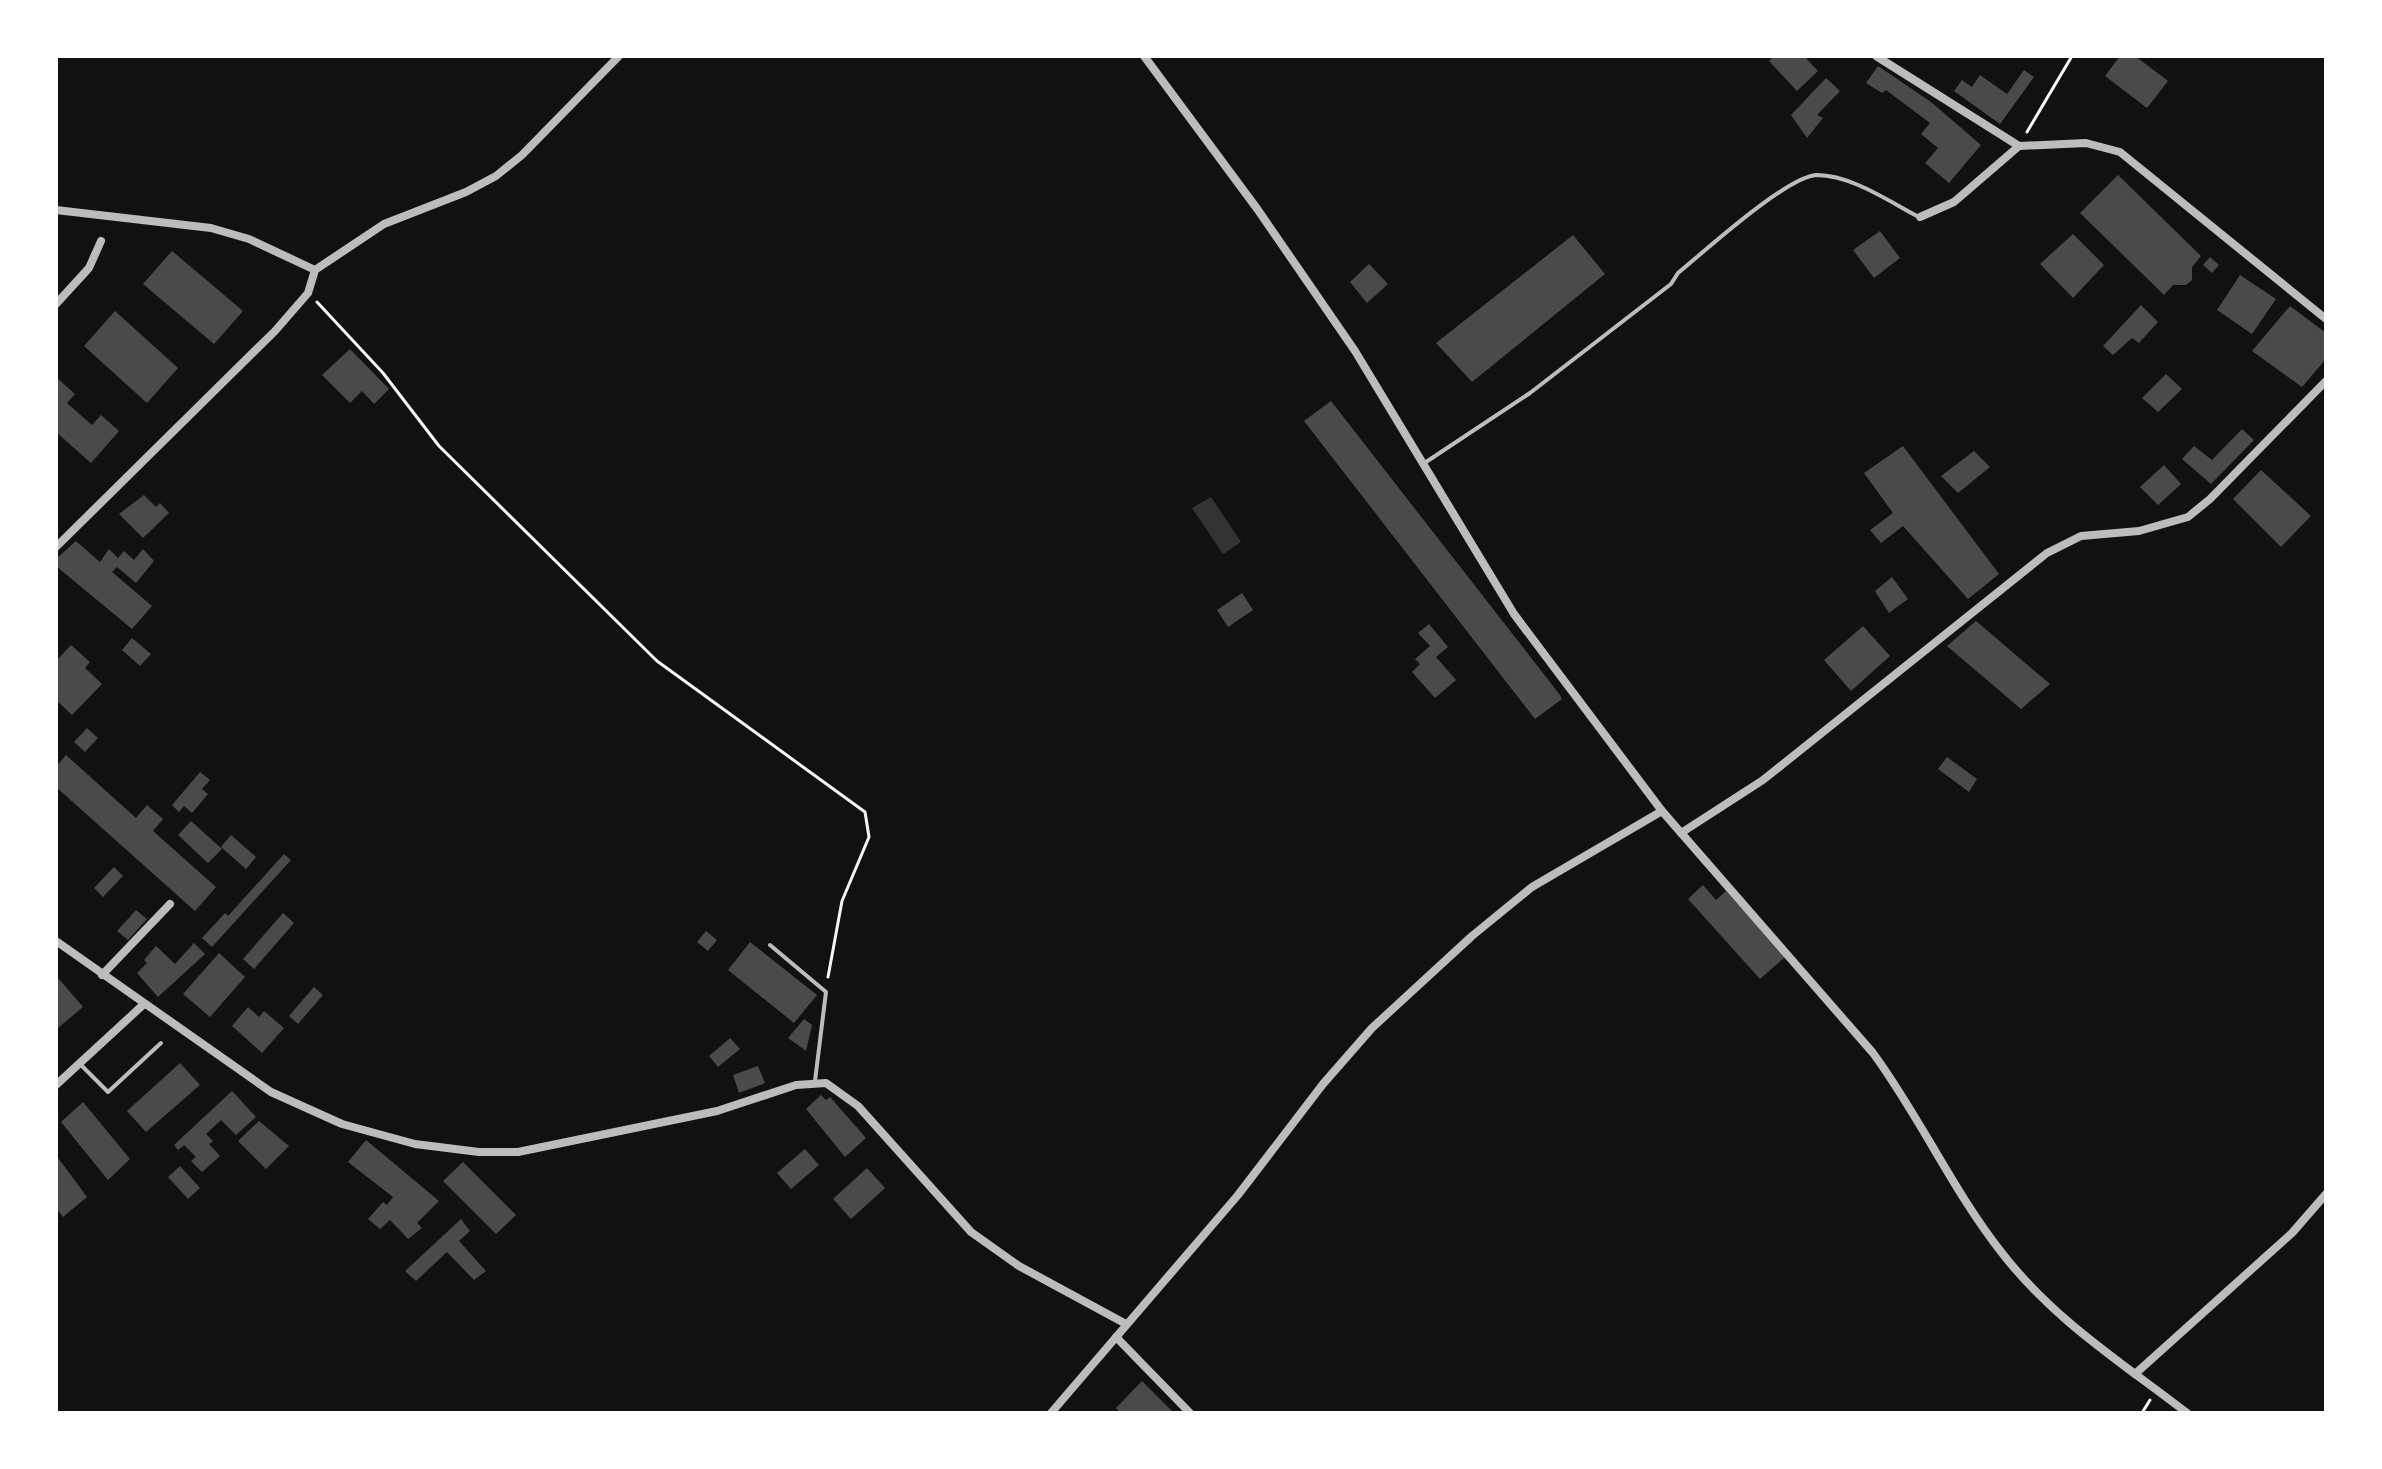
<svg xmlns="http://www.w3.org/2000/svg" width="2382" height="1469" viewBox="0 0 2382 1469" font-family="Cabin,sans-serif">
	<rect width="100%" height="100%" fill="#111"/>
	<path fill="#333" d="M1211,497L1241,542L1223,554L1192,508Z"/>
	<g fill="#4a4a4a">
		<path d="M1774,56H1804L1818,71L1797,91L1769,61Z"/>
		<path d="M2120,56H2135L2168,81L2147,108L2105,76Z"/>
		<path d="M1878,66L1931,102L1981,145L1949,183L1925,163L1938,148L1921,134L1930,123L1886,90L1882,93L1866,83Z"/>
		<path d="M2024,70L2034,77L2000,124L1954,91L1962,80L1972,87L1980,75L2007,94Z"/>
		<path d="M1826,78L1840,91L1817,115L1823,118L1807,138L1791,115Z"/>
		<path d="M2118,175L2201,256L2192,267V280L2186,285H2173L2164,295L2080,213Z"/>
		<path d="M1880,231L1900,258L1874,278L1853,250Z"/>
		<path d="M2073,234L2104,265L2073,298L2040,264Z"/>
		<path d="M1573,235L1605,274L1472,382L1436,343Z"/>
		<path d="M172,251L243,311L214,344L143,284Z"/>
		<path d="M2210,257L2219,265L2212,273L2203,265Z"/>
		<path d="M1369,264L1388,284L1367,303L1350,282Z"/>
		<path d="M2240,275L2276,299L2252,334L2217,310Z"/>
		<path d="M2141,305L2158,322L2139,343L2132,338L2113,355L2103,346Z"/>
		<path d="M2290,306L2326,333V359L2302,387L2252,351Z"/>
		<path d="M115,311L178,368L147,403L84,346Z"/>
		<path d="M350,349L389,389L374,404L362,391L350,403L322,375Z"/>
		<path d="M2166,374L2182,389L2158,412L2142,398Z"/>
		<path d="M56,377L75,394L67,403L92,425L101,415L119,431L91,463L56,432Z"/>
		<path d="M1331,401L1560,695L1562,699L1535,719L1304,421Z"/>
		<path d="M2242,429L2254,440L2211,484L2182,459L2194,446L2212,460Z"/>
		<path d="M1903,446L1999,574L1968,599L1903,526L1881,543L1870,530L1893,513L1864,473Z"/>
		<path d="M1974,451L1990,467L1958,493L1941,476Z"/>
		<path d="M2164,465L2181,484L2158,505L2140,487Z"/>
		<path d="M2261,470L2311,516L2281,547L2233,499Z"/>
		<path d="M144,495L156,507L160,503L169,513L143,538L119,514Z"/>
		<path d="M76,541L100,562L109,549L118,558L124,551L134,560L143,549L154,561L136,583L117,567L112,572L152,606L132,629L56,566V559Z"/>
		<path d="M1892,577L1908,599L1889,613L1875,591Z"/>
		<path d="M1242,593L1253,610L1228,627L1217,610Z"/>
		<path d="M1976,621L2050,684L2021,709L1947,646Z"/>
		<path d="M1429,624L1448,647L1436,657L1456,680L1435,698L1412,672L1420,664L1415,659L1430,646L1418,633Z"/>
		<path d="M1863,626L1890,656L1851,691L1824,660Z"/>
		<path d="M132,638L151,654L140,666L122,650Z"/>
		<path d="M71,645L90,662L85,668L102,684L72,715L56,700V661Z"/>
		<path d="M87,728L98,738L85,752L74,742Z"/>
		<path d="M66,755L136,818L147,805L163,819L153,831L216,887L195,911L56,787V767Z"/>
		<path d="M1947,757L1977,779L1969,792L1938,769Z"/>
		<path d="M200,772L210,780L202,789L208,794L192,813L184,806L179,812L172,805Z"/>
		<path d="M191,821L222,849L208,863L178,835Z"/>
		<path d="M231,835L256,857L246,869L221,847Z"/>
		<path d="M284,854L291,860L212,947L202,938L225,913L228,916Z"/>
		<path d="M114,867L123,876L103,897L94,888Z"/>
		<path d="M1703,885L1716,900L1726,891L1785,957L1760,979L1688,899Z"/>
		<path d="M136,910L147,919L128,940L117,931Z"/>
		<path d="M283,913L294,923L254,969L243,959Z"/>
		<path d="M706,931L717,940L708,951L697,942Z"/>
		<path d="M750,942L817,995L794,1023L728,970Z"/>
		<path d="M194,943L205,954L158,997L137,973L147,963L144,960L156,946L175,964Z"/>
		<path d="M219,953L245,977L210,1017L183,994Z"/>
		<path d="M59,979L83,1007L58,1028L56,981Z"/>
		<path d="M314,987L323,995L298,1024L289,1016Z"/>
		<path d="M248,1007L259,1017L264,1011L284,1028L262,1053L232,1026Z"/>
		<path d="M804,1019L812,1025L806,1051L788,1038Z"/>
		<path d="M730,1038L740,1049L718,1067L709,1056Z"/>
		<path d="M180,1063L200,1085L146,1132L127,1111Z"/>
		<path d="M758,1066L765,1083L739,1093L733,1075Z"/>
		<path d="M232,1091L256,1117L236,1135L221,1120L206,1134L213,1141L209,1144L220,1156L202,1172L191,1161L196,1157L184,1145L178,1150L174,1145Z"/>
		<path d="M821,1095L826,1100L830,1097L866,1138L845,1157L806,1109Z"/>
		<path d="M83,1102L130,1159L108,1180L61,1122Z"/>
		<path d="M259,1121L289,1146L266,1169L238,1141Z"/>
		<path d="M366,1140L439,1201L417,1223L422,1228L408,1239L390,1220L380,1229L368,1219L383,1202L387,1205L393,1197L348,1162Z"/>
		<path d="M805,1149L819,1165L791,1189L777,1173Z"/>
		<path d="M56,1155L87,1197L63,1217L56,1208Z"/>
		<path d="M463,1162L516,1215L496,1234L443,1181Z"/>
		<path d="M180,1166L200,1188L188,1199L168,1177Z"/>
		<path d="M867,1168L885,1188L851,1219L833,1199Z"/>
		<path d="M461,1219L470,1231L459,1241L486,1271L474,1280L447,1252L416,1281L405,1271Z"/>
		<path d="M1142,1381L1174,1413H1120L1116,1408Z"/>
	</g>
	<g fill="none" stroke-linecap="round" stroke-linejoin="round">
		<g stroke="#f5f5f5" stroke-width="3">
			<path d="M2027,132L2072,56"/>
			<path d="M317,302L383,373L439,446L657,661L865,812L869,837L842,901L828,977"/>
			<path d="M2142,1413L2150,1400"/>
		</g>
		<g stroke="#bcbcbc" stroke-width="4">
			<path d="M1423,464L1530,393L1671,284L1678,273C1705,251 1787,176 1817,175C1851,175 1890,202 1919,217"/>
			<path d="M770,945L826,992L815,1081"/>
			<path d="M80,1064L108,1092L161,1043"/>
		</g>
		<g stroke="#bcbcbc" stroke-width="8">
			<path d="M1144,56L1258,210L1355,351L1514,614L1662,811L1873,1053C1920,1117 1953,1191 2002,1253C2054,1320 2121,1362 2187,1413"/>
			<path d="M1876,56L2019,146"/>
			<path d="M56,210L211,228L249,239L315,270"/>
			<path d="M1920,217L1954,202L2019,146L2086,143L2120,152L2326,319"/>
			<path d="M56,304L89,268L101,241"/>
			<path d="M56,547L275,331L308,293L315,270L384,224L466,192L496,176L522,155L619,56"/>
			<path d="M1681,833L1763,780L2047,553L2081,536L2139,531L2188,517L2210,499L2326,381"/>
			<path d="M56,941L271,1092L342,1124L415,1144L479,1152H518L717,1111L796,1085L826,1083L858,1106L971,1232L1019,1266L1126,1324"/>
			<path d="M102,975L170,904"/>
			<path d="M56,1085L144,1004"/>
			<path d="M1116,1337L1190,1413"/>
			<path d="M2135,1374L2292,1233L2326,1194"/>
			<path d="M1051,1413L1238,1195L1323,1084L1372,1028L1472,936L1532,887L1662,811"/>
		</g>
	</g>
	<rect width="2382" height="1469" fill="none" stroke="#ffffff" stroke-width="116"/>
</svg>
